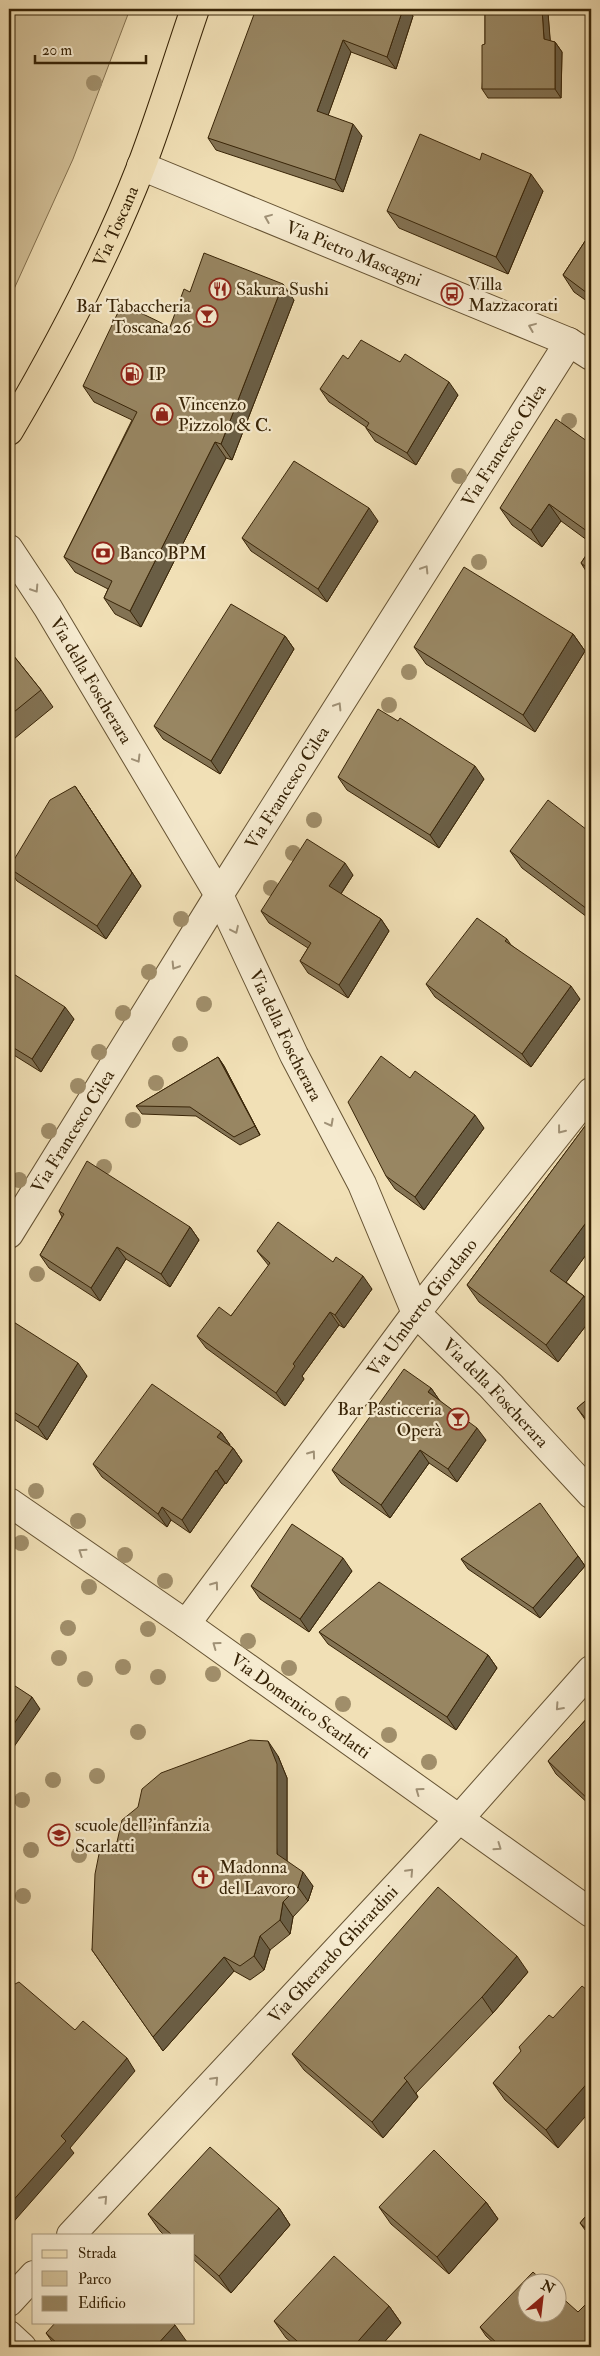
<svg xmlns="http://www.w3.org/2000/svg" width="600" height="2356" viewBox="0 0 600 2356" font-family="'IM FELL Double Pica',serif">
	<rect width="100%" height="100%" fill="#f1e0b6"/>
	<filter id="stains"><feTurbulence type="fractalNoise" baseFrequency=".004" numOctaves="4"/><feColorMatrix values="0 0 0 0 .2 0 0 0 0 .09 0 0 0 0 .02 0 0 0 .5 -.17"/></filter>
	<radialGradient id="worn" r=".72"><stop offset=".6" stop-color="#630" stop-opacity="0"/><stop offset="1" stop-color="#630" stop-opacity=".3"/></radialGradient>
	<path fill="#d2c098" stroke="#857250" d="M9,9H130L73,159L9,300Z"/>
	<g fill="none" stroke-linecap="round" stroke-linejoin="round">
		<g stroke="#665333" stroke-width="30">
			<g id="minor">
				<path id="s1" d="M141,166L569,342L591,356"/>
				<path id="s2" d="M9,1234L219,895L569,342"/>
				<path id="s3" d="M9,1502L186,1624L591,1913"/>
				<path id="s4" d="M186,1624L416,1313L591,1092"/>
				<path id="s5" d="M71,2235L459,1819L591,1670"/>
				<path d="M9,2302L34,2275"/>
				<path d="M9,2335L22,2347"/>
			</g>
		</g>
		<g stroke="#665333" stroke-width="30">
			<g id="tertiary">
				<path id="s6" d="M9,549L48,608L219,895L294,1055L362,1184L416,1313L491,1386L591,1494"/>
			</g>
		</g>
		<g stroke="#382407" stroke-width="30">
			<g id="primary">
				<path id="s7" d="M9,431C59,346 105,259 141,167C161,115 177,61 195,9"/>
			</g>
		</g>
		<use href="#minor" stroke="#f6ebd0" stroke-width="28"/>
		<use href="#tertiary" stroke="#f6ebd0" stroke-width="28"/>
		<use href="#primary" stroke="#f1e0b6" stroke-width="28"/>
	</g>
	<g fill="#a08e6a">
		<circle cx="94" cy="83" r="8"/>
		<circle cx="569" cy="421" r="8"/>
		<circle cx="459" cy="476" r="8"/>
		<circle cx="479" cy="562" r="8"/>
		<circle cx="409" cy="672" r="8"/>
		<circle cx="389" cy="705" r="8"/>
		<circle cx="314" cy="820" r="8"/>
		<circle cx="293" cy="853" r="8"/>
		<circle cx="271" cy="888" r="8"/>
		<circle cx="181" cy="919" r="8"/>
		<circle cx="149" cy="972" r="8"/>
		<circle cx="204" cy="1004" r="8"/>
		<circle cx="123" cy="1013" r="8"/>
		<circle cx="180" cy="1044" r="8"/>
		<circle cx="99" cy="1052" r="8"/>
		<circle cx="156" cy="1083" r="8"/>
		<circle cx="78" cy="1086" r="8"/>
		<circle cx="133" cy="1120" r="8"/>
		<circle cx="49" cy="1131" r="8"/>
		<circle cx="104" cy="1167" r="8"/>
		<circle cx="19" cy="1180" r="8"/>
		<circle cx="37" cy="1274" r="8"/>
		<circle cx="36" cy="1491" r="8"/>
		<circle cx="78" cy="1521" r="8"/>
		<circle cx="21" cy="1543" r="8"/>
		<circle cx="125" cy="1555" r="8"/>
		<circle cx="165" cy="1581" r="8"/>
		<circle cx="89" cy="1587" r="8"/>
		<circle cx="68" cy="1628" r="8"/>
		<circle cx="148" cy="1629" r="8"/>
		<circle cx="248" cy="1641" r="8"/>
		<circle cx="59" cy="1658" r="8"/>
		<circle cx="123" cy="1667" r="8"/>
		<circle cx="289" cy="1668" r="8"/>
		<circle cx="213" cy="1674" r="8"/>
		<circle cx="158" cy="1677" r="8"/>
		<circle cx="85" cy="1679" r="8"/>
		<circle cx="343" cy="1704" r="8"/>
		<circle cx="138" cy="1732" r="8"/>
		<circle cx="389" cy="1735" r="8"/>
		<circle cx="429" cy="1762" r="8"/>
		<circle cx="97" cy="1776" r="8"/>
		<circle cx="53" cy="1780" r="8"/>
		<circle cx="22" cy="1800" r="8"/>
		<circle cx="31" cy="1850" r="8"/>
		<circle cx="79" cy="1855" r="8"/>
		<circle cx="23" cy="1896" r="8"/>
	</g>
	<g fill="#837354" stroke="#382407">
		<path d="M327,9H408L413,16L396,69L351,52L328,115L362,136L343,192L216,150L208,138Z"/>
		<path d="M485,9H546L548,13L550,41L555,42L562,52L561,98H488L482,89L485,44Z"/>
		<path d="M543,191L508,274L399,228L387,211Z"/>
		<path d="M591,232V304L574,292L563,275Z"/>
		<path d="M190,292L294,300L232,460L226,458L141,627L115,614L104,598L108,589L75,572L64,557L132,420L94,402L83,386L170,327Z"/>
		<path d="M348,359L400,362L458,395L416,465L375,441L366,428V427L329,402L320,389Z"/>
		<path d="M591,444V543L561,521L542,547L512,525L500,508Z"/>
		<path d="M378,521L327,602L251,551L242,538Z"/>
		<path d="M591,548V579L581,563Z"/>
		<path d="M573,634L585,651L535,732L426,664L414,647Z"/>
		<path d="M285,636L294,649L220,774L163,739L154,726Z"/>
		<path d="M9,650L41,690L53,707L9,743Z"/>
		<path d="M398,721L484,779L439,848L347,790L338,777Z"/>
		<path d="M75,786L141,886L106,939L17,881L9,869Z"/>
		<path d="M591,833V920L522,868L510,851Z"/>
		<path d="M353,875L341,894L381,919L389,931L348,998L308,973L300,961L308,948L269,923L261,911Z"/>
		<path d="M507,939L511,945L580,999L531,1067L435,997L426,984Z"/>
		<path d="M9,969L12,973L74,1019L41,1072L9,1052Z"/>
		<path d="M218,1057L224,1066L260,1135L240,1145L196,1116L142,1114L136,1106Z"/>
		<path d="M410,1078L484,1128L424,1210L395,1189L386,1176Z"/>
		<path d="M591,1118V1248L566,1282L584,1296L591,1307V1319L558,1362L479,1302L467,1285Z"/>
		<path d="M59,1211L190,1227L199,1240L170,1287L126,1259L100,1301L49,1268L40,1255L62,1217Z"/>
		<path d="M257,1251L372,1289L344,1328L339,1325L302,1376L304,1379L285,1406L206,1348L197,1336L231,1316L269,1266Z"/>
		<path d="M9,1319L87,1376L47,1440L9,1416Z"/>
		<path d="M431,1388L440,1401L486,1440L457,1482L429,1463L390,1518L341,1483L332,1470Z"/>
		<path d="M591,1396V1428L577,1408Z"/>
		<path d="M221,1432L230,1445H229L233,1448L242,1461L226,1484L225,1483L190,1533L171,1520L167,1527L102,1477L93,1464Z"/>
		<path d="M578,1556L585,1566L540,1618L468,1569L461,1559Z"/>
		<path d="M352,1571L309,1632L260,1599L251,1586Z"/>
		<path d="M319,1632L488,1655L497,1668L456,1730L328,1644Z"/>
		<path d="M591,1714V1806L556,1774L548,1761Z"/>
		<path d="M278,1756L287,1778V1861L313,1886L308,1901L293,1917L290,1934L270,1950L264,1970L250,1980L234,1971L163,2051L92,1950L117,1842Z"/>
		<path d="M528,1972L493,2013L416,2093L418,2097L383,2138L304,2070L292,2054Z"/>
		<path d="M553,2018L558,2148L505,2100L493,2083Z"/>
		<path d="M486,2202L498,2219L449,2274L391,2224L379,2207Z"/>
		<path d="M279,2208L290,2225L231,2293L194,2260V2235H164L160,2231L148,2214Z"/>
		<path d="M591,2210V2238L580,2223Z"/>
		<path d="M389,2306L401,2323L380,2347H297L286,2338L274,2321Z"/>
		<path d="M578,2312L591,2347H498L486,2336L480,2327Z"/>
		<path d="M46,2333L187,2342L183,2347H56Z"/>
	</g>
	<g fill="#6a5e45" stroke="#382407">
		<path d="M403,9H408L413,16L396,69L387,57Z"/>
		<path d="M542,9H546L548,13L551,49L544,39Z"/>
		<path d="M343,40L351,52L325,124L317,111Z"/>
		<path d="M555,42L562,52L561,98L555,89Z"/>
		<path d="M353,124L362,136L343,192L335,180Z"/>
		<path d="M531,174L543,191L508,274L496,257Z"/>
		<path d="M283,284L294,300L232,460L221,444Z"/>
		<path d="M449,382L458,395L416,465L407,453Z"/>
		<path d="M215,442L226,458L141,627L130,611Z"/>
		<path d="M549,504L561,521L542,547L531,530Z"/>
		<path d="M369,508L378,521L327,602L318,589Z"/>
		<path d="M573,634L585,651L535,732L523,715Z"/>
		<path d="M285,636L294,649L220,774L211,761Z"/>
		<path d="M475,766L484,779L439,848L430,835Z"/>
		<path d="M75,786L141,886L106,939L97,926Z"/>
		<path d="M345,863L353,875L338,898L329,886Z"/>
		<path d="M381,919L389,931L348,998L339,985Z"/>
		<path d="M571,986L580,999L531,1067L522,1054Z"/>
		<path d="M65,1007L74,1019L41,1072L32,1059Z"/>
		<path d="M218,1057L224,1066L260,1135L255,1126Z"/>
		<path d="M475,1115L484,1128L424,1210L415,1197Z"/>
		<path d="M591,1216V1248L562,1288L550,1271Z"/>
		<path d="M190,1227L199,1240L170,1287L161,1274Z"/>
		<path d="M117,1247L126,1259L100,1301L91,1288Z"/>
		<path d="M363,1276L372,1289L344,1328L335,1315Z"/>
		<path d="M584,1296L591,1307V1319L558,1362L546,1345Z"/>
		<path d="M330,1312L339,1325L302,1376L304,1379L285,1406L276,1393L293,1364Z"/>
		<path d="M78,1363L87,1376L47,1440L38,1427Z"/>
		<path d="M431,1388L440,1401L428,1392Z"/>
		<path d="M477,1428L486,1440L457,1482L448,1469Z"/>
		<path d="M221,1432L230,1445L226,1450L217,1437Z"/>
		<path d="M233,1448L242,1461L226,1484L217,1471Z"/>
		<path d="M420,1450L429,1463L390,1518L381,1505Z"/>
		<path d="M216,1470L225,1483L190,1533L182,1520Z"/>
		<path d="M162,1507L171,1520L167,1527L158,1514Z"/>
		<path d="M578,1556L585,1566L540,1618L533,1608Z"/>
		<path d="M343,1558L352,1571L309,1632L300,1619Z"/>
		<path d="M488,1655L497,1668L456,1730L447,1717Z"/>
		<path d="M32,1697L40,1709L9,1754V1731Z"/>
		<path d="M268,1741L278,1756L287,1778V1869L277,1854Z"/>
		<path d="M303,1872L313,1886L308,1901L298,1887Z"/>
		<path d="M283,1902L293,1917L290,1934L280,1920Z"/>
		<path d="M260,1936L270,1950L264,1970L254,1956Z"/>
		<path d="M517,1956L528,1972L493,2013L482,1997Z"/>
		<path d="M224,1957L234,1971L163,2051L153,2037Z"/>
		<path d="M127,2058L135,2071L70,2148L74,2153L9,2227V2205L61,2136Z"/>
		<path d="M591,2079V2110L558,2148L546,2130Z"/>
		<path d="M407,2081L418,2097L383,2138L372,2122Z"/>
		<path d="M486,2202L498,2219L449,2274L437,2257Z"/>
		<path d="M279,2208L290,2225L231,2293L219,2276Z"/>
		<path d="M389,2306L401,2323L380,2347H353Z"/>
		<path d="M175,2325L187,2342L183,2347H155Z"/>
		<path d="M591,2341V2347H586Z"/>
	</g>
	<g fill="#988662" stroke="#382407">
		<path d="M256,9H324L327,10V9H403L387,57L343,40L317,111L353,124L335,180L208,138Z"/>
		<path d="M485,9H542L544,39L555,42V89H482V45L485,44Z"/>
		<path d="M420,134L480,160L482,153L531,174L496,257L387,211Z"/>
		<path d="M591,232V296L563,275Z"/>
		<path d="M204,253L283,284L221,444L215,442L130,611L104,598L112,581L64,557L137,412L83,386L122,304L170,327L184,289L190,292Z"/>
		<path d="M361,340L400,362L405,354L449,382L407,453L366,428L369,423L320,389L343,355L348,359Z"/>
		<path d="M556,419L591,444V534L549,504L531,530L500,508Z"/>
		<path d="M294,461L369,508L318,589L242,538Z"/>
		<path d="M591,548V571L581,563Z"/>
		<path d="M464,567L573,634L523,715L414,647Z"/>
		<path d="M231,604L285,636L211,761L154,726Z"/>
		<path d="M9,650L41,690L9,716Z"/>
		<path d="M378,709L398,721L400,718L475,766L430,835L338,777Z"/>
		<path d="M75,786L132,873L97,926L9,868L50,800Z"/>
		<path d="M548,800L591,833V912L510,851Z"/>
		<path d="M307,839L345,863L329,886L381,919L339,985L300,961L311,943L261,911Z"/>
		<path d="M477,918L507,939L505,941L571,986L522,1054L426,984Z"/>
		<path d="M9,971L65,1007L32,1059L9,1045Z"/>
		<path d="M381,1056L410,1078L415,1071L475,1115L415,1197L386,1176L348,1102Z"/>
		<path d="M218,1057L255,1126L234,1137L190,1107L136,1106Z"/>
		<path d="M591,1118V1216L550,1271L584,1296L546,1345L467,1285Z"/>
		<path d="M87,1161L190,1227L161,1274L117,1247L91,1288L40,1255L64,1214L59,1211Z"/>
		<path d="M278,1222L333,1262L336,1257L363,1276L335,1315L330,1312L293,1364L295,1366L276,1393L197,1336L219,1307L231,1316L270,1263L257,1251Z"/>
		<path d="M9,1319L78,1363L38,1427L9,1409Z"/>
		<path d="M404,1369L431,1388L428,1392L477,1428L448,1469L420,1450L381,1505L332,1470Z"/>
		<path d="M152,1384L221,1432L217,1437L233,1448L217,1471L216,1470L182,1520L162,1507L158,1514L93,1464Z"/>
		<path d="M591,1396V1425L577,1408Z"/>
		<path d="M540,1503L578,1556L533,1608L461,1559Z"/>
		<path d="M292,1524L343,1558L300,1619L251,1586Z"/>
		<path d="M379,1582L488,1655L447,1717L319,1632Z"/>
		<path d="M9,1682L32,1697L9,1731Z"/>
		<path d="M591,1714V1802L548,1761Z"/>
		<path d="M250,1740L268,1741L277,1764V1854L303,1872L298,1887L283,1902L280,1920L260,1936L254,1956L240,1966L224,1957L153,2037L92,1950L95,1874L100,1849L117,1842L122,1820L138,1807L142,1789L161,1773Z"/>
		<path d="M438,1887L517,1956L482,1997L404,2078L407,2081L372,2122L292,2054Z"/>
		<path d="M19,1982L75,2030L83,2021L127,2058L61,2136L66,2141L9,2205V1987Z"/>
		<path d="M582,1986L591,1993V2079L546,2130L493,2083L521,2051L519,2047L549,2015L553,2018Z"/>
		<path d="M210,2147L279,2208L219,2276L194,2254V2235H172L148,2214Z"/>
		<path d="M434,2150L486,2202L437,2257L379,2207Z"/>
		<path d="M591,2210V2233L580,2223Z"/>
		<path d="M334,2256L389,2306L353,2347H304L274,2321Z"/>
		<path d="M533,2272L546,2284H528V2314H558V2294L578,2312L585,2305L591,2311V2341L586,2347H501L480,2327Z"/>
		<path d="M56,2322H172L175,2325L155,2347H61L46,2333Z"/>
	</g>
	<defs><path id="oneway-chevron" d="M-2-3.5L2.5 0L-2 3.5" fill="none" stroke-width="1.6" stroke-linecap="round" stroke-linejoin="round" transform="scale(1.25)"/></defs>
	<g stroke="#a09176">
		<use href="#oneway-chevron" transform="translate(268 218) rotate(-158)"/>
		<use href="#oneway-chevron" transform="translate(532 327) rotate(-158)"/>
		<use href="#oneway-chevron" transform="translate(425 569) rotate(-58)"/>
		<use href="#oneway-chevron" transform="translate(35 589) rotate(57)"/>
		<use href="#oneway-chevron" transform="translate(338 706) rotate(-58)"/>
		<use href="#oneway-chevron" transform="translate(137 759) rotate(59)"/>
		<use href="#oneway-chevron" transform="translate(235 930) rotate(65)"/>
		<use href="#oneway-chevron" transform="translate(175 966) rotate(122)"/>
		<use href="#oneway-chevron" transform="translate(330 1123) rotate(62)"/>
		<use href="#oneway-chevron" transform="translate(561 1130) rotate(128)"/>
		<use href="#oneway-chevron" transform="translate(312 1454) rotate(-54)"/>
		<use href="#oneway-chevron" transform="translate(82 1552) rotate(-146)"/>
		<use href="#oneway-chevron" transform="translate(215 1585) rotate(-54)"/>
		<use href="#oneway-chevron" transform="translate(216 1645) rotate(-144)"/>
		<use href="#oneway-chevron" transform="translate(559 1707) rotate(132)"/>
		<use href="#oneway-chevron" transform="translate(419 1791) rotate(-144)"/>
		<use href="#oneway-chevron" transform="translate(498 1847) rotate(35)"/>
		<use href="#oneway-chevron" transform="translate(410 1872) rotate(-47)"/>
		<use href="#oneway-chevron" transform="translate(215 2080) rotate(-47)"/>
		<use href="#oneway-chevron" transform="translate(104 2199) rotate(-47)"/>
	</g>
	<defs>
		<g id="restaurant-ring" transform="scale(1.125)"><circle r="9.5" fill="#f6ebd0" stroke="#8f2418" stroke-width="1.5"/><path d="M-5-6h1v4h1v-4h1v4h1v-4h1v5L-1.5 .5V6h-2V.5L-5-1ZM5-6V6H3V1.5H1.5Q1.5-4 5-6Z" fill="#8f2418"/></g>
		<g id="bus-ring" transform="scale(1.125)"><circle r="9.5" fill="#f6ebd0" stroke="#8f2418" stroke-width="1.5"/><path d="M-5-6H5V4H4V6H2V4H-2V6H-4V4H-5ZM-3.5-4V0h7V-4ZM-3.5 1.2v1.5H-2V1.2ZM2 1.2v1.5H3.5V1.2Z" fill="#8f2418"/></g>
		<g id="bar-ring" transform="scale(1.125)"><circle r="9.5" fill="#f6ebd0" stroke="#8f2418" stroke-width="1.5"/><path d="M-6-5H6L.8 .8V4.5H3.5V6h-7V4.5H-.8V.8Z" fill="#8f2418"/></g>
		<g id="fuel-ring" transform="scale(1.125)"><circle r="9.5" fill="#f6ebd0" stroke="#8f2418" stroke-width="1.5"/><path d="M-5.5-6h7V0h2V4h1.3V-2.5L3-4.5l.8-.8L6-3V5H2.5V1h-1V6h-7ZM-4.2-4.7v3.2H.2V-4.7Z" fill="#8f2418"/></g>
		<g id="shop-ring" transform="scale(1.125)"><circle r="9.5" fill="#f6ebd0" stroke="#8f2418" stroke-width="1.5"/><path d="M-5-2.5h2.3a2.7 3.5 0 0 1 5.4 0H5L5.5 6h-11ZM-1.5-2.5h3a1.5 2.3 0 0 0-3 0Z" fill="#8f2418"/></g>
		<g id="bank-ring" transform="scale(1.125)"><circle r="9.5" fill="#f6ebd0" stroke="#8f2418" stroke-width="1.5"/><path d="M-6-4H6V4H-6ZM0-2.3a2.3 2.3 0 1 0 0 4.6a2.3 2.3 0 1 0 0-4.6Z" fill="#8f2418"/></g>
		<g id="school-ring" transform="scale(1.125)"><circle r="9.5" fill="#f6ebd0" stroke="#8f2418" stroke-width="1.5"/><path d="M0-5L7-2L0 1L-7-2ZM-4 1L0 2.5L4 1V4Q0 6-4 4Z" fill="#8f2418"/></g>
		<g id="church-ring" transform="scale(1.125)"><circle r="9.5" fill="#f6ebd0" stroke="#8f2418" stroke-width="1.5"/><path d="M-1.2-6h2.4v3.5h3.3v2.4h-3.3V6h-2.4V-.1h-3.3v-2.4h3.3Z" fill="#8f2418"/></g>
	</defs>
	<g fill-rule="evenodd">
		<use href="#restaurant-ring" x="220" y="289"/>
		<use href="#bus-ring" x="452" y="294"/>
		<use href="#bar-ring" x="207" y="316"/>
		<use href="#fuel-ring" x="132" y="374"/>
		<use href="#shop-ring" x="162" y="414"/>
		<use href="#bank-ring" x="103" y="553"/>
		<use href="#bar-ring" x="458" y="1419"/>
		<use href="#school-ring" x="59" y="1835"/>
		<use href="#church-ring" x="203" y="1877"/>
	</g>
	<g text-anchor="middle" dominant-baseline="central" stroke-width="4.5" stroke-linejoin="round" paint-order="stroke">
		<g font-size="18" fill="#382407" stroke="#f6ebd0">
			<text stroke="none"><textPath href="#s7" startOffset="231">Via Toscana</textPath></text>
			<text stroke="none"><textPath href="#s1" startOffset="230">Via Pietro Mascagni</textPath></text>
			<text stroke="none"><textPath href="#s2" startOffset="931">Via Francesco Cilea</textPath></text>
			<text stroke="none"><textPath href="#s6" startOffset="155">Via della Foscherara</textPath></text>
			<text stroke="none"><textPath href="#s2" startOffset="526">Via Francesco Cilea</textPath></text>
			<text stroke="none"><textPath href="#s6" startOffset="560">Via della Foscherara</textPath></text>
			<text stroke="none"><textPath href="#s2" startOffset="121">Via Francesco Cilea</textPath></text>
			<text stroke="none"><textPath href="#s4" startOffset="395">Via Umberto Giordano</textPath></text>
			<text stroke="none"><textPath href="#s6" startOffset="980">Via della Foscherara</textPath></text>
			<text stroke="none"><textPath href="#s3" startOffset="356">Via Domenico Scarlatti</textPath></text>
			<text stroke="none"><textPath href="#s5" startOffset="384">Via Gherardo Ghirardini</textPath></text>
		</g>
		<g font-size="18" fill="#382407" stroke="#f6ebd0" text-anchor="start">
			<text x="468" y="284">Villa<tspan x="468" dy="21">Mazzacorati</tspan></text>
			<text x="236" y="289">Sakura Sushi</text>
			<text x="191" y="306" text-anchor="end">Bar Tabaccheria<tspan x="191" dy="21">Toscana 26</tspan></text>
			<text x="148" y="374">IP</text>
			<text x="178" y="404">Vincenzo<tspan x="178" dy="21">Pizzolo &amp; C.</tspan></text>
			<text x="119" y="553">Banco BPM</text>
			<text x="442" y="1409" text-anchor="end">Bar Pasticceria<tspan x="442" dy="21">Operà</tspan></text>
			<text x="75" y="1825">scuole dell'infanzia<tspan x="75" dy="21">Scarlatti</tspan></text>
			<text x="219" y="1867">Madonna<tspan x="219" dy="21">del Lavoro</tspan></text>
		</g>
	</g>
	<rect width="600" height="2356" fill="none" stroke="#f1e0b6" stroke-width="30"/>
	<rect x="10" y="10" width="580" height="2336" fill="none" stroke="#382407" stroke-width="2.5"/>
	<rect x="15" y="15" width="570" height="2326" fill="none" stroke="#382407"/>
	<rect x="32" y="2234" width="162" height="90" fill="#f6ebd0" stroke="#aa9b80"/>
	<rect x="42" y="2250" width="25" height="8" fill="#f1e0b6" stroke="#aa9b80"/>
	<text x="78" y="2258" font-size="15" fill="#382407">Strada</text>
	<rect x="42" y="2271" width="25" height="15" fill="#d2c098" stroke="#aa9b80"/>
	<text x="78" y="2284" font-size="15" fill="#382407">Parco</text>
	<rect x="42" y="2296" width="25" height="15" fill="#988662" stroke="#aa9b80"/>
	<text x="78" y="2308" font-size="15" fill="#382407">Edificio</text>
	<g transform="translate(542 2298) rotate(28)"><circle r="24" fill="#f6ebd0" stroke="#aa9b80"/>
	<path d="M0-4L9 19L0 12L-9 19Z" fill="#8f2418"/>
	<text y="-8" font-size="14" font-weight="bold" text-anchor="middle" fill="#382407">N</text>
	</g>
	<path d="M35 55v8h111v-8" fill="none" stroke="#382407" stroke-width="2.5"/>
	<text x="42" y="55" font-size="15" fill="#382407" stroke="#f6ebd0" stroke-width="4" paint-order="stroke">20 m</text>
	<rect width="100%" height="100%" filter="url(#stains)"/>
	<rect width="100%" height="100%" fill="url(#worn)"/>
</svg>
